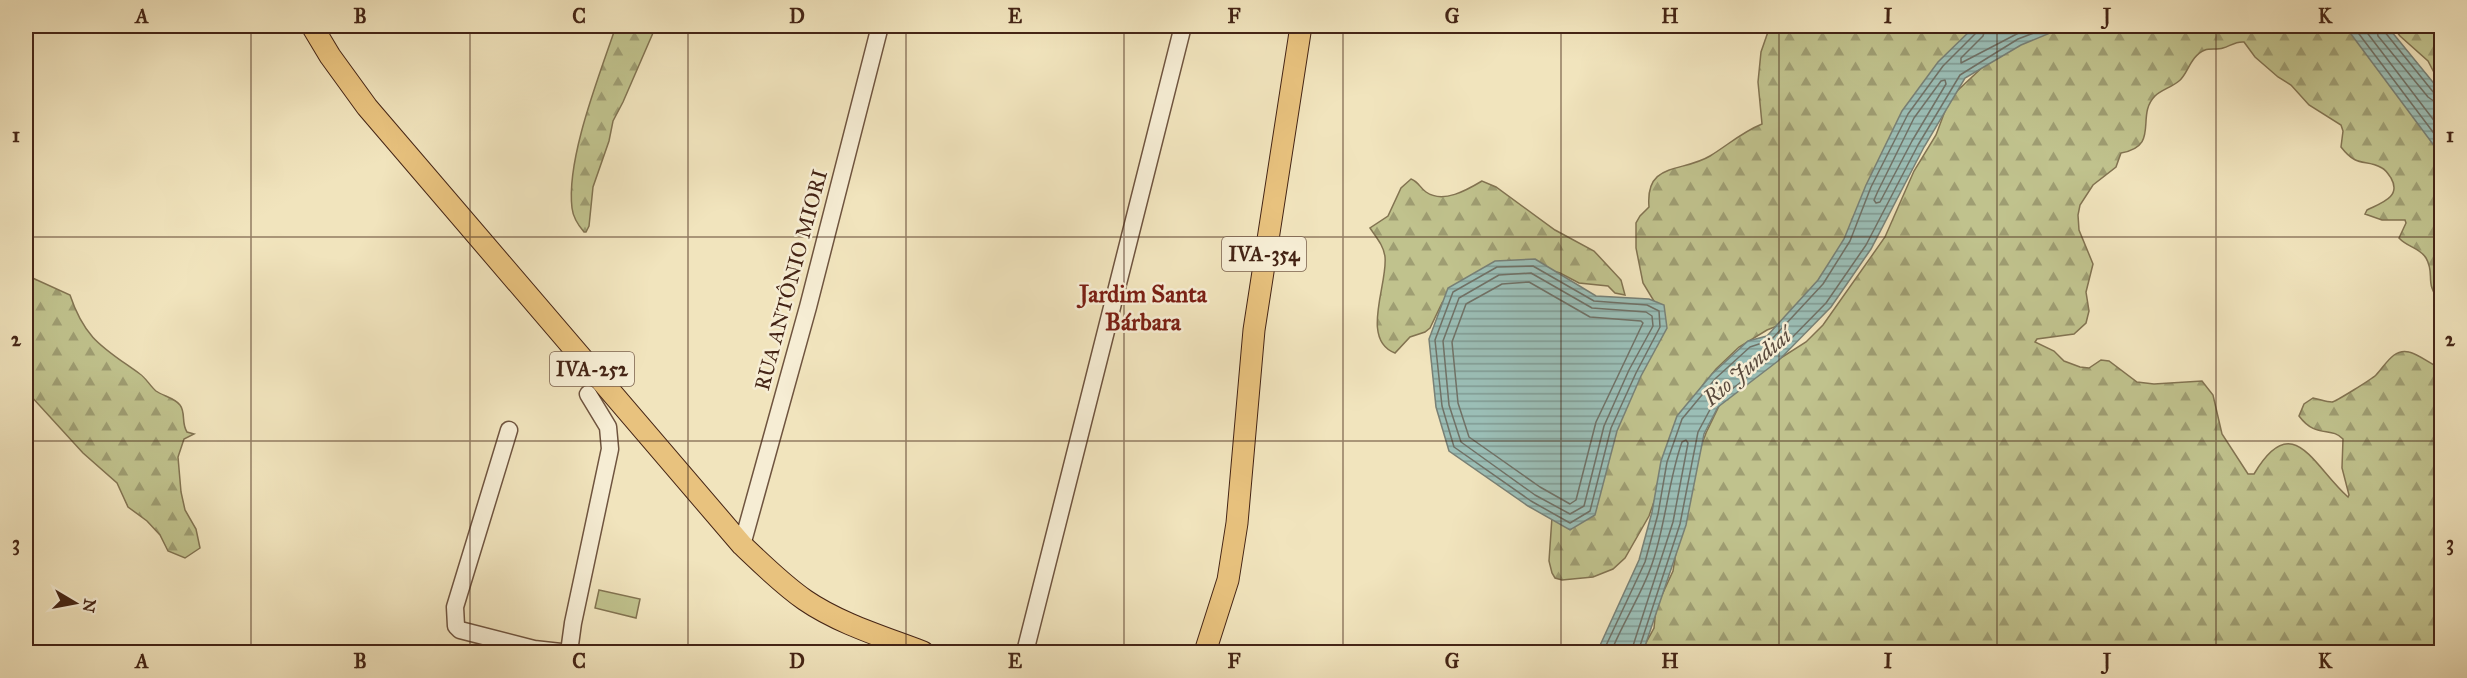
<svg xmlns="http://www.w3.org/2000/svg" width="2467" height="678" viewBox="0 0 2467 678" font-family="'IM FELL Great Primer',serif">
	<defs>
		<pattern id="forest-firs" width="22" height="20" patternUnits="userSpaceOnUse" patternTransform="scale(1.5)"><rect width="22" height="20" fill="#c0c28d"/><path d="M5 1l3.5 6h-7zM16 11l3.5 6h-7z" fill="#9e9d72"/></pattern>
		<pattern id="water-rules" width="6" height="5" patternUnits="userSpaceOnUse" patternTransform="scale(1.5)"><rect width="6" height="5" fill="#9bbeb6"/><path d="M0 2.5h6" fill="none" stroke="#809a93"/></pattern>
	</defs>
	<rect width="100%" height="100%" fill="#f1e4bd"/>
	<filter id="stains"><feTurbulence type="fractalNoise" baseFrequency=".00333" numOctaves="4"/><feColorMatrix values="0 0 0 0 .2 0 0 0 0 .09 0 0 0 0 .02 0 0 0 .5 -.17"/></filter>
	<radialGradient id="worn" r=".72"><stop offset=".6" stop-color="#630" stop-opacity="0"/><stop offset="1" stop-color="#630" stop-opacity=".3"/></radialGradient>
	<path fill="#c0c28d" stroke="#827351" stroke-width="1.5" d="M599,590L640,599L636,618L595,608Z"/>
	<g fill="url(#forest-firs)" stroke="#827351" stroke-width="1.5">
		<path d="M616,26H656L623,102L613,121L609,141L593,187L589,226L586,232H584C578,225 573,217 572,208C566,158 600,74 616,26Z"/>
		<path d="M1770,26H1985L1802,316L1767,330L1739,347L1716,369L1700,389L1681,425L1649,516L1625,558L1613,569L1593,577L1562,580L1555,578L1552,573L1549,561L1552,517L1663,316L1643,283L1636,248V223L1640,216L1649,207C1645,161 1682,173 1710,156C1728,145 1742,132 1762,124L1758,82L1761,52Z"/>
		<path d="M2050,26H2366L2441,139V302C2423,283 2436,275 2426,258C2420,248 2407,247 2399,238L2406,223L2405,220H2382L2365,214L2367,210C2381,203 2402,197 2391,178C2389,175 2386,170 2382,168C2365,158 2358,169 2341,147L2343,131L2341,125L2309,105L2291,85L2278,77L2255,57L2244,42C2236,41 2230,46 2223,48C2217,50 2210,48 2205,50C2190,56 2188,74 2179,81C2172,87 2161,90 2155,96C2135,116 2161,146 2121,153L2116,167L2093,185L2080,205L2078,215L2079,230L2093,264L2086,292L2089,311L2086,323L2074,334L2037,339L2035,342L2054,351L2064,361L2080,367L2089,368L2101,360L2109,361L2137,382L2154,384L2202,381L2213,395L2222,434L2248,474H2254C2293,408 2313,466 2348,497L2349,495L2342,468L2343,439C2331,426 2316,439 2299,416L2304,404L2313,398C2319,399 2326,402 2332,402C2335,402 2372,379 2376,375C2385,366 2393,348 2409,352C2418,354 2429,363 2438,367L2442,371L2441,652H1641L1654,628L1656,608L1673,571L1678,539L1697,458L1706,433L1720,404L1735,387L1806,342L1823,325L1885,237L1914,171L1936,135L1948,103L1957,91L1988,62Z"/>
		<path d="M2392,26H2441V86L2428,61L2400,36Z"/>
		<path d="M1411,179C1419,182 1420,188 1426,192C1443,204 1467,190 1482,181L1496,187L1555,230L1594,251L1621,280L1625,295L1615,293L1608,286L1579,283L1560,273L1538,267L1452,291L1442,303L1430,328L1425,332L1410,337L1395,353C1360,340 1388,284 1385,257C1384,246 1376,237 1370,228L1388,216L1401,188Z"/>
		<path d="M26,275L70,295C85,340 104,348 140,374C146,378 150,386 156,391C163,396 175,398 180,405C186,413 181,423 187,432L194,434L184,439L178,457L181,492L185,510L196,529L200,548L185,558L168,551L160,535L147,521L128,507L117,483L83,453L30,395L26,393Z"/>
	</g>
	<g fill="url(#water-rules)" stroke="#788076" stroke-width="1.5">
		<path d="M1975,26H2067L2021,45L1965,78L1924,147L1871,249L1831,307L1778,361L1718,407L1704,434L1686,525L1643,652H1597L1639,560L1652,512L1661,461L1677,416L1712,374L1748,341L1767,336L1818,280L1844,239L1866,185L1902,111L1938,62Z"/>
		<path d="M2345,26H2387L2441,92V155Z"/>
		<path d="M1535,259L1596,296L1649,299L1664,305L1667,328L1641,376L1617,431L1595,515L1570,530L1528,506L1449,451L1436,407L1429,339L1448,288L1495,261Z"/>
	</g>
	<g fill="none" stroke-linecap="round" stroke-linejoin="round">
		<g stroke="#707166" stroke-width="1.5">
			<path d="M1986,26L1983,36L1961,58V63L2032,26"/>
			<path d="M2353,26L2442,144"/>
			<path d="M2362,26L2442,131"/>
			<path d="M2376,26L2378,36L2428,97L2435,102L2442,103"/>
			<path d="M2383,26L2384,31L2434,93L2442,95"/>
			<path d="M1945,80L1946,84L1912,141L1880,202L1876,203L1874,200L1878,191L1914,118L1941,81Z"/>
			<path d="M1533,266L1594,301L1647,305L1659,311L1660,327L1636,373L1611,428L1590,511L1570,523L1531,501L1454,447L1442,406L1435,340L1453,292L1497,267Z"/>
			<path d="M1531,273L1592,308L1646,312L1652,316L1653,326L1629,370L1604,426L1584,506L1570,514L1535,495L1461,442L1449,405L1443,341L1459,298L1499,275Z"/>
			<path d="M1529,282L1590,317L1641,321L1643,323L1596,422L1576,500L1570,504L1540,487L1469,437L1458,403L1452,342L1466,304L1502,284Z"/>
			<path d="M1603,652L1645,562L1658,514L1667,462L1682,419L1716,378L1750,347L1771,340L1823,284L1850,241L1871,187L1908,114L1943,66L1977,32L1979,26"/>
			<path d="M1611,652C1623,622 1642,594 1652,564C1666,524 1668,481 1682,442L1686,440L1688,443L1673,522L1631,652"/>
			<path d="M1638,652L1680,524L1698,432L1713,404L1774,356L1826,303L1866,245L1918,145L1960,75L2018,39L2052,26"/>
		</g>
		<g stroke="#6f543f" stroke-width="19">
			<g id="minor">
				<path d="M509,430L455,607L456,626L460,630L534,649L561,652"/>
				<path d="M742,545L808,307L880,26"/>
				<path d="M569,652L573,623L610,449L608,427L588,394"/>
				<path d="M1025,652L1183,26"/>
			</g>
		</g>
		<g stroke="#442415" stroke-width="23">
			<g id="major">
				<path d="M312,26L330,56L367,107L742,545C762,564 782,584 805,600C840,624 884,637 923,652"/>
				<path d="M1205,652L1228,580L1237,523L1254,330L1301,26"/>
			</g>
		</g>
		<use href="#minor" stroke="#f6edd4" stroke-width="16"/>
		<use href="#major" stroke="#e8c27e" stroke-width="21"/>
	</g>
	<path fill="none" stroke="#442415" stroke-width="1.5" stroke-opacity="0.55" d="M251,26V652M470,26V652M688,26V652M906,26V652M1124,26V652M1343,26V652M1561,26V652M1779,26V652M1997,26V652M2216,26V652M26,237H2442M26,441H2442"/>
	<g text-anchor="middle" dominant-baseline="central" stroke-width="5" stroke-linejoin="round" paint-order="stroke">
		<g fill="#f6edd4" stroke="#79604e" stroke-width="1.5">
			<rect x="1222" y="237" width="84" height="34" rx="4.5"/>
			<rect x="550" y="352" width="84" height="34" rx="4.5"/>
		</g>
		<g font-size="20" font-weight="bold" fill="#442415">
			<text x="1264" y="254">IVA-354</text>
			<text x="592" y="369">IVA-252</text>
		</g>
		<g font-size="21" fill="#442415" stroke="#f6edd4">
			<text transform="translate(791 280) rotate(-75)">RUA ANTÔNIO MIORI</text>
		</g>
		<g font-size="22" font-style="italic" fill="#5a4a3d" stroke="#f6edd4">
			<text transform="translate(1747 367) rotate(-40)">Rio Jundiaí</text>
		</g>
		<g font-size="24" font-weight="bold" fill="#7a1f14" stroke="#f6edd4">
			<text x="1143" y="294">Jardim Santa<tspan x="1143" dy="28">Bárbara</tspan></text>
		</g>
	</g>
	<rect width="2467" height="678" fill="none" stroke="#f1e4bd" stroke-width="66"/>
	<g transform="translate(75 603) rotate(100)" stroke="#f6edd4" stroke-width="4.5" paint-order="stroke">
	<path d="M0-4.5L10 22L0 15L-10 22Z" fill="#442415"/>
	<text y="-9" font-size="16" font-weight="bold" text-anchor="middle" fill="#442415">N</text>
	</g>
	<rect x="33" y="33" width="2401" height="612" fill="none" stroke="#442415" stroke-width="2"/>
	<g font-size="20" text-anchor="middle" font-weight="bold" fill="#442415">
		<text x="142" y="23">A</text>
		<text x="360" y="23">B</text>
		<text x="579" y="23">C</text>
		<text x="797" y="23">D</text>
		<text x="1015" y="23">E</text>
		<text x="1234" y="23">F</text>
		<text x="1452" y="23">G</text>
		<text x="1670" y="23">H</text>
		<text x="1888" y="23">I</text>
		<text x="2107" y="23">J</text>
		<text x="2325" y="23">K</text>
		<text x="16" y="142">1</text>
		<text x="2450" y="142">1</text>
		<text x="16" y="346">2</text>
		<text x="2450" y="346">2</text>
		<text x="16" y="550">3</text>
		<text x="2450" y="550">3</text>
		<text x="142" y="668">A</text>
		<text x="360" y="668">B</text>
		<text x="579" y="668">C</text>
		<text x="797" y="668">D</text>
		<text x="1015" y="668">E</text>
		<text x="1234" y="668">F</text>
		<text x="1452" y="668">G</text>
		<text x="1670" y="668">H</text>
		<text x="1888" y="668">I</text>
		<text x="2107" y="668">J</text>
		<text x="2325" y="668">K</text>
	</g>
	<rect width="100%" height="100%" filter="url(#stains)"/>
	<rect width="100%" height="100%" fill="url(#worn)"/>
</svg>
